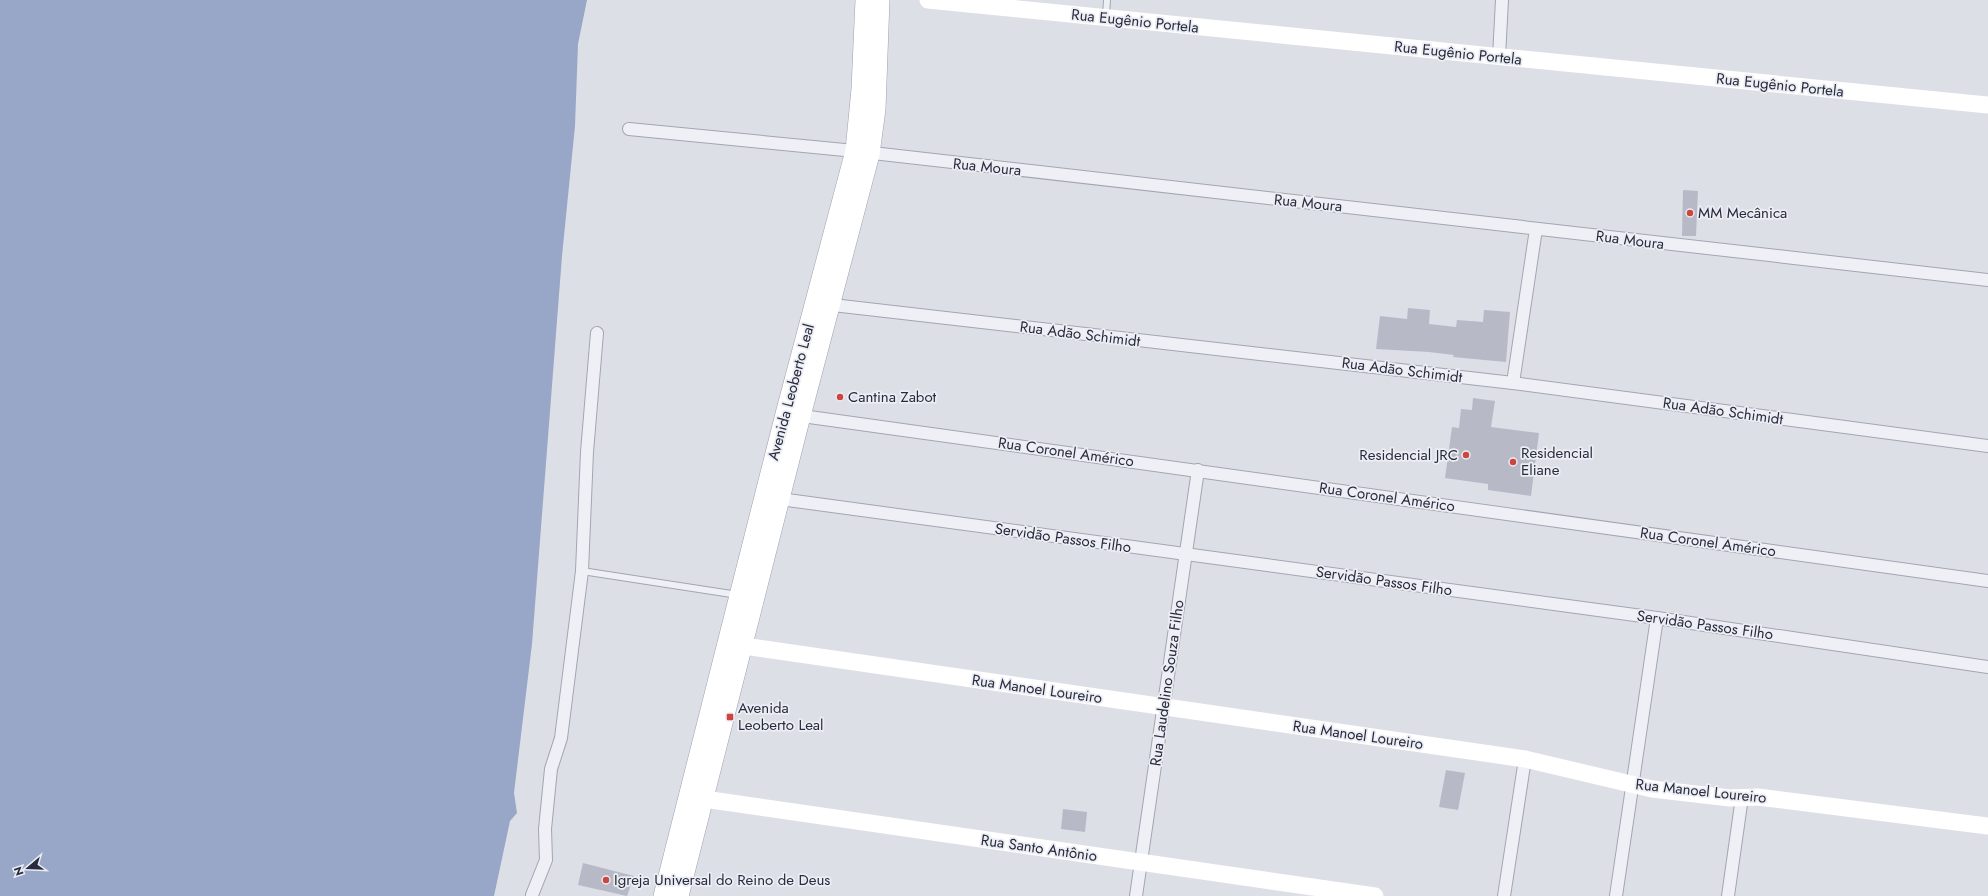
<svg xmlns="http://www.w3.org/2000/svg" width="1988" height="896" viewBox="0 0 1988 896" font-family="Jost,sans-serif">
	<rect width="100%" height="100%" fill="#dddfe7"/>
	<path fill="#98a6c7" d="M0,0H587L578,44L575,126L562,256L532,644L514,793L517,813L510,821L494,896H0Z"/>
	<g fill="#b7bac6">
		<path d="M1683,190L1698,191L1696,236H1682Z"/>
		<path d="M1408,308L1430,310L1429,324L1456,327L1457,320L1483,322L1484,310L1510,312L1506,362L1453,357L1454,355L1429,352L1376,349L1380,316L1407,319Z"/>
		<path d="M1473,398L1495,401L1491,427L1539,433L1531,496L1488,490V484L1445,478L1452,427L1459,428L1461,409L1472,410Z"/>
		<path d="M1446,770L1465,773L1458,810L1439,807Z"/>
		<path d="M1063,809L1087,812L1085,832L1061,829Z"/>
		<path d="M583,863L634,876L627,896L578,885Z"/>
	</g>
	<g fill="none" stroke-linecap="round" stroke-linejoin="round">
		<g stroke="#a3a5b1" stroke-width="8">
			<g id="lane">
				<path d="M1106,16L1107,0"/>
				<path d="M582,571L738,595"/>
			</g>
		</g>
		<g stroke="#a3a5b1" stroke-width="14">
			<g id="street">
				<path d="M1499,57L1502,0"/>
				<path d="M629,129L855,151L1988,280"/>
				<path d="M824,304L1513,383L1988,446"/>
				<path d="M1513,383L1536,229"/>
				<path d="M795,415L1988,581"/>
				<path d="M780,499L1657,618L1988,667"/>
				<path d="M532,895L546,860L545,829L551,769L561,738L582,571L587,452L597,333"/>
				<path d="M1136,896L1198,470"/>
				<path d="M1504,896L1525,759"/>
				<path d="M1616,896L1657,618"/>
				<path d="M1728,896L1742,797"/>
			</g>
		</g>
		<g stroke="#9ca1b2" stroke-width="20">
			<g id="primary">
				<path d="M663,896L785,414L855,151L861,89L865,0"/>
				<path d="M679,896L801,416L870,154L876,109L880,0"/>
			</g>
		</g>
		<use href="#lane" stroke="#eff0f5" stroke-width="6"/>
		<use href="#street" stroke="#eff0f5" stroke-width="12"/>
		<g stroke="#fff" stroke-width="17">
			<path d="M928,0L1988,105"/>
			<path d="M730,644L1525,759L1652,789L1730,798L1758,797L1988,826"/>
			<path d="M704,799L1375,896"/>
		</g>
		<use href="#primary" stroke="#fff" stroke-width="19"/>
	</g>
	<g fill="#cc4541" stroke="#eceef4" stroke-width="1.5">
		<circle cx="1690" cy="213" r="4"/>
		<circle cx="840" cy="397" r="4"/>
		<circle cx="1466" cy="455" r="4"/>
		<circle cx="1513" cy="462" r="4"/>
		<rect x="726" y="713" width="8" height="8" rx="2"/>
		<circle cx="606" cy="880" r="4"/>
	</g>
	<g text-anchor="middle" dominant-baseline="central" stroke-width="3.5" stroke-linejoin="round" paint-order="stroke">
		<g font-size="15" fill="#272b3d" stroke="#eceef4">
			<text transform="translate(1135 21) rotate(6)">Rua Eugênio Portela</text>
			<text transform="translate(1458 53) rotate(6)">Rua Eugênio Portela</text>
			<text transform="translate(1780 85) rotate(6)">Rua Eugênio Portela</text>
			<text transform="translate(987 167) rotate(6)">Rua Moura</text>
			<text transform="translate(1308 203) rotate(6)">Rua Moura</text>
			<text transform="translate(1630 240) rotate(7)">Rua Moura</text>
			<text transform="translate(1080 334) rotate(7)">Rua Adão Schimidt</text>
			<text transform="translate(1402 370) rotate(7)">Rua Adão Schimidt</text>
			<text transform="translate(791 392) rotate(-75)">Avenida Leoberto Leal</text>
			<text transform="translate(1723 411) rotate(8)">Rua Adão Schimidt</text>
			<text transform="translate(1066 452) rotate(8)">Rua Coronel Américo</text>
			<text transform="translate(1387 497) rotate(8)">Rua Coronel Américo</text>
			<text transform="translate(1063 538) rotate(8)">Servidão Passos Filho</text>
			<text transform="translate(1708 542) rotate(8)">Rua Coronel Américo</text>
			<text transform="translate(1384 581) rotate(8)">Servidão Passos Filho</text>
			<text transform="translate(1705 625) rotate(8)">Servidão Passos Filho</text>
			<text transform="translate(1167 683) rotate(-82)">Rua Laudelino Souza Filho</text>
			<text transform="translate(1037 689) rotate(8)">Rua Manoel Loureiro</text>
			<text transform="translate(1358 735) rotate(8)">Rua Manoel Loureiro</text>
			<text transform="translate(1701 791) rotate(6)">Rua Manoel Loureiro</text>
			<text transform="translate(1039 848) rotate(8)">Rua Santo Antônio</text>
		</g>
		<g font-size="15" fill="#272b3d" stroke="#eceef4" text-anchor="start">
			<text x="1698" y="213">MM Mecânica</text>
			<text x="848" y="397">Cantina Zabot</text>
			<text x="1521" y="453">Residencial<tspan x="1521" dy="17">Eliane</tspan></text>
			<text x="1458" y="455" text-anchor="end">Residencial JRC</text>
			<text x="738" y="708">Avenida<tspan x="738" dy="17">Leoberto Leal</tspan></text>
			<text x="614" y="880">Igreja Universal do Reino de Deus</text>
		</g>
	</g>
	<g transform="translate(28 868) rotate(251)" stroke="#eceef4" stroke-width="3" paint-order="stroke">
	<path d="M0-3L7 15L0 10L-7 15Z" fill="#272b3d"/>
	<text y="-6" font-size="11" font-weight="bold" text-anchor="middle" fill="#272b3d">N</text>
	</g>
</svg>
